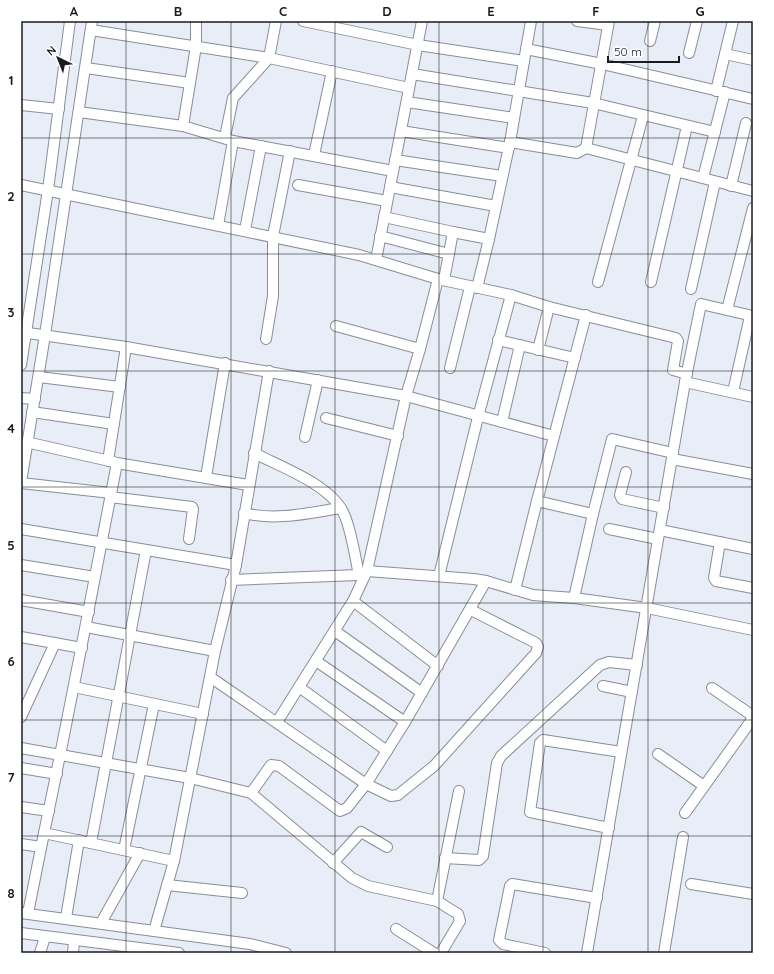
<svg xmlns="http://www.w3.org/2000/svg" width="774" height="974" viewBox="0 0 774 974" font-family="Quicksand,sans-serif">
	<rect width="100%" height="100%" fill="#e8edf7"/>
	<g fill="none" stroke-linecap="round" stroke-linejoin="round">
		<g stroke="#898e97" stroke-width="12">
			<g id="minor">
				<path d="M196,21V46L183,126L233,141"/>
				<path d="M303,21L418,45L524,61"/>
				<path d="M531,21L510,142L577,153L586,148"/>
				<path d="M577,21L608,25"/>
				<path d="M609,21L586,148L753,191"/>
				<path d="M91,30L269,58L409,88"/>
				<path d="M650,41L655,21"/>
				<path d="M526,49L602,64L753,99"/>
				<path d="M689,53L697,21"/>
				<path d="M725,54L753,60"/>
				<path d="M86,68L190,83"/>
				<path d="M412,74L593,103L715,132"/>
				<path d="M716,91L733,21"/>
				<path d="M407,102L514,118"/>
				<path d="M21,105L59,109"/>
				<path d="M79,112L183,126"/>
				<path d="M401,131L509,148"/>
				<path d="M225,137L233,98L269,58L276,21"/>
				<path d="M314,155L332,71"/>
				<path d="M395,160L502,176"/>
				<path d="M703,178L725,92"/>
				<path d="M21,185L359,255L438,279L511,295L549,307L676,338L678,341L673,370L687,374"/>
				<path d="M298,185L387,201"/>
				<path d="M731,186L746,123"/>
				<path d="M390,187L496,206"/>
				<path d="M384,217L453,232"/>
				<path d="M218,225L233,141L393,171"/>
				<path d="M245,230L261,146"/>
				<path d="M380,236L449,254"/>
				<path d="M489,239L510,142"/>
				<path d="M376,260L422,21"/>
				<path d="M444,280L453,232L489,239L477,288"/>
				<path d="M598,282L643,116"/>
				<path d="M651,282L687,126"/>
				<path d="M691,289L715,182"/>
				<path d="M727,310L753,208"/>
				<path d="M336,326L420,349"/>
				<path d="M21,332L126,347L406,396L554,436"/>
				<path d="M266,339L273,296V236L290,151"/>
				<path d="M498,340L575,358"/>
				<path d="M538,350L549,307"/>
				<path d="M21,365L48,190L70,21"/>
				<path d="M450,368L470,287"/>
				<path d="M39,377L120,387"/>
				<path d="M685,382L753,397"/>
				<path d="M733,392L750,316"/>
				<path d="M21,398L35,399"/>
				<path d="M32,412L114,424"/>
				<path d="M326,418L398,436"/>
				<path d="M502,422L520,345"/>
				<path d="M305,437L318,380"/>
				<path d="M26,442L114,462"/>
				<path d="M254,453C281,467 329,484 343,512C351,527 355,557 359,575"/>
				<path d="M672,459L753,474"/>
				<path d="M108,461L126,347"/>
				<path d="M626,472L620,495L622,499L664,508"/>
				<path d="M206,477L225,363"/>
				<path d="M21,482L45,335L92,21"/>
				<path d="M21,483L111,493"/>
				<path d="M110,497L192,507L193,509L189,539"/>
				<path d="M537,501L593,514L612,439L673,453"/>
				<path d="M244,513C277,521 308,513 341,508"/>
				<path d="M21,529L236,565"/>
				<path d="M609,529L658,539"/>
				<path d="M660,530L753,549"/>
				<path d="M720,542L714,578L716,581L753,588"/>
				<path d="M21,565L95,577"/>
				<path d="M439,576L478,417L511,295"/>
				<path d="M231,580L359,575L367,571L474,579L486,581L533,595L574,598L647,608L753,630"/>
				<path d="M515,590L537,501L586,315"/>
				<path d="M574,598L593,514"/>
				<path d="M21,600L89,612"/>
				<path d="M353,601L438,666"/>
				<path d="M86,627L215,651"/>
				<path d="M335,631L422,693"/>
				<path d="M21,637L82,648"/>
				<path d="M316,661L405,722"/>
				<path d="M210,677L366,784L405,722L486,581"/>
				<path d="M603,686L632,692"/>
				<path d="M74,687L203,714"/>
				<path d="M299,687L387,751"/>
				<path d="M712,688L753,716"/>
				<path d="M21,717L55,643"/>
				<path d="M277,722L353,601L367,571L406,396L420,349L438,279"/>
				<path d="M21,748L190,778L251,793L352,878L368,886L437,901L458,914L460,921L441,953"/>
				<path d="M658,754L704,786"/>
				<path d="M21,768L57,774"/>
				<path d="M251,793L271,765L279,766L340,811L347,808L366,784L391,796L398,795L404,790L434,766L536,653L538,647L536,643L471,610"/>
				<path d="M21,807L49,811"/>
				<path d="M685,813L753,718"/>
				<path d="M609,828L530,812L540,743L543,740L621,752"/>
				<path d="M91,843L146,550"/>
				<path d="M21,844L41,847"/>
				<path d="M124,850L154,704"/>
				<path d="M445,858L479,860L483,856L497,763L501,756L600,665L609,662L637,665"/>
				<path d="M174,861L44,833C70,710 93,586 117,463L248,485"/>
				<path d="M333,863L361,832L387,847"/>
				<path d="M691,884L753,894"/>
				<path d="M167,885L242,893"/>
				<path d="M437,901L459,791"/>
				<path d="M21,913L250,944L286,953"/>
				<path d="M28,913L44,833"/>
				<path d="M66,918L79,840"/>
				<path d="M101,923L140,853"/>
				<path d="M396,929L434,953"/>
				<path d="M154,931L174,861L215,651L236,565L269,371"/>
				<path d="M21,933L179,953"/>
				<path d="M40,953L45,937"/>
				<path d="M73,953L74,941"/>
				<path d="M545,953L503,944L499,940L510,886L512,884L597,898"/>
				<path d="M587,953L685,382L701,304L753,316"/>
				<path d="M664,953L683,837"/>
			</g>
		</g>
		<use href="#minor" stroke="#fff" stroke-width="10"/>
	</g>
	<path fill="none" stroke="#191b1e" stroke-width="1" stroke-opacity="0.55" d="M126,21V953M231,21V953M335,21V953M439,21V953M543,21V953M648,21V953M21,138H753M21,254H753M21,371H753M21,487H753M21,603H753M21,720H753M21,836H753"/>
	<rect width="774" height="974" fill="none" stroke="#ffffff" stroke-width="44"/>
	<g transform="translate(58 58) rotate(317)" stroke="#ffffff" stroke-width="3" paint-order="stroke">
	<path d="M0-3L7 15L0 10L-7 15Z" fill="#191b1e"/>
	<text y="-6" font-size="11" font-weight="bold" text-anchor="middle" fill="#191b1e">N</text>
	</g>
	<path d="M608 56v6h71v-6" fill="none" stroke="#191b1e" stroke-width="2"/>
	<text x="614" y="56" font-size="12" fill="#191b1e" stroke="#ffffff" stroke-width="3" paint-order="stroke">50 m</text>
	<rect x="22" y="22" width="730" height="930" fill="none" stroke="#191b1e" stroke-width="1.5"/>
	<g font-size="13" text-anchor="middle" font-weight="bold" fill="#191b1e">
		<text x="74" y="16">A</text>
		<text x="178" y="16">B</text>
		<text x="283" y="16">C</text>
		<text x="387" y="16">D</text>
		<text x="491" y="16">E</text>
		<text x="596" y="16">F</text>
		<text x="700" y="16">G</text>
		<text x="11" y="85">1</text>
		<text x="11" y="201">2</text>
		<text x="11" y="317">3</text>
		<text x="11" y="433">4</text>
		<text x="11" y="550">5</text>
		<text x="11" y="666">6</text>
		<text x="11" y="782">7</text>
		<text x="11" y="898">8</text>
	</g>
</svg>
